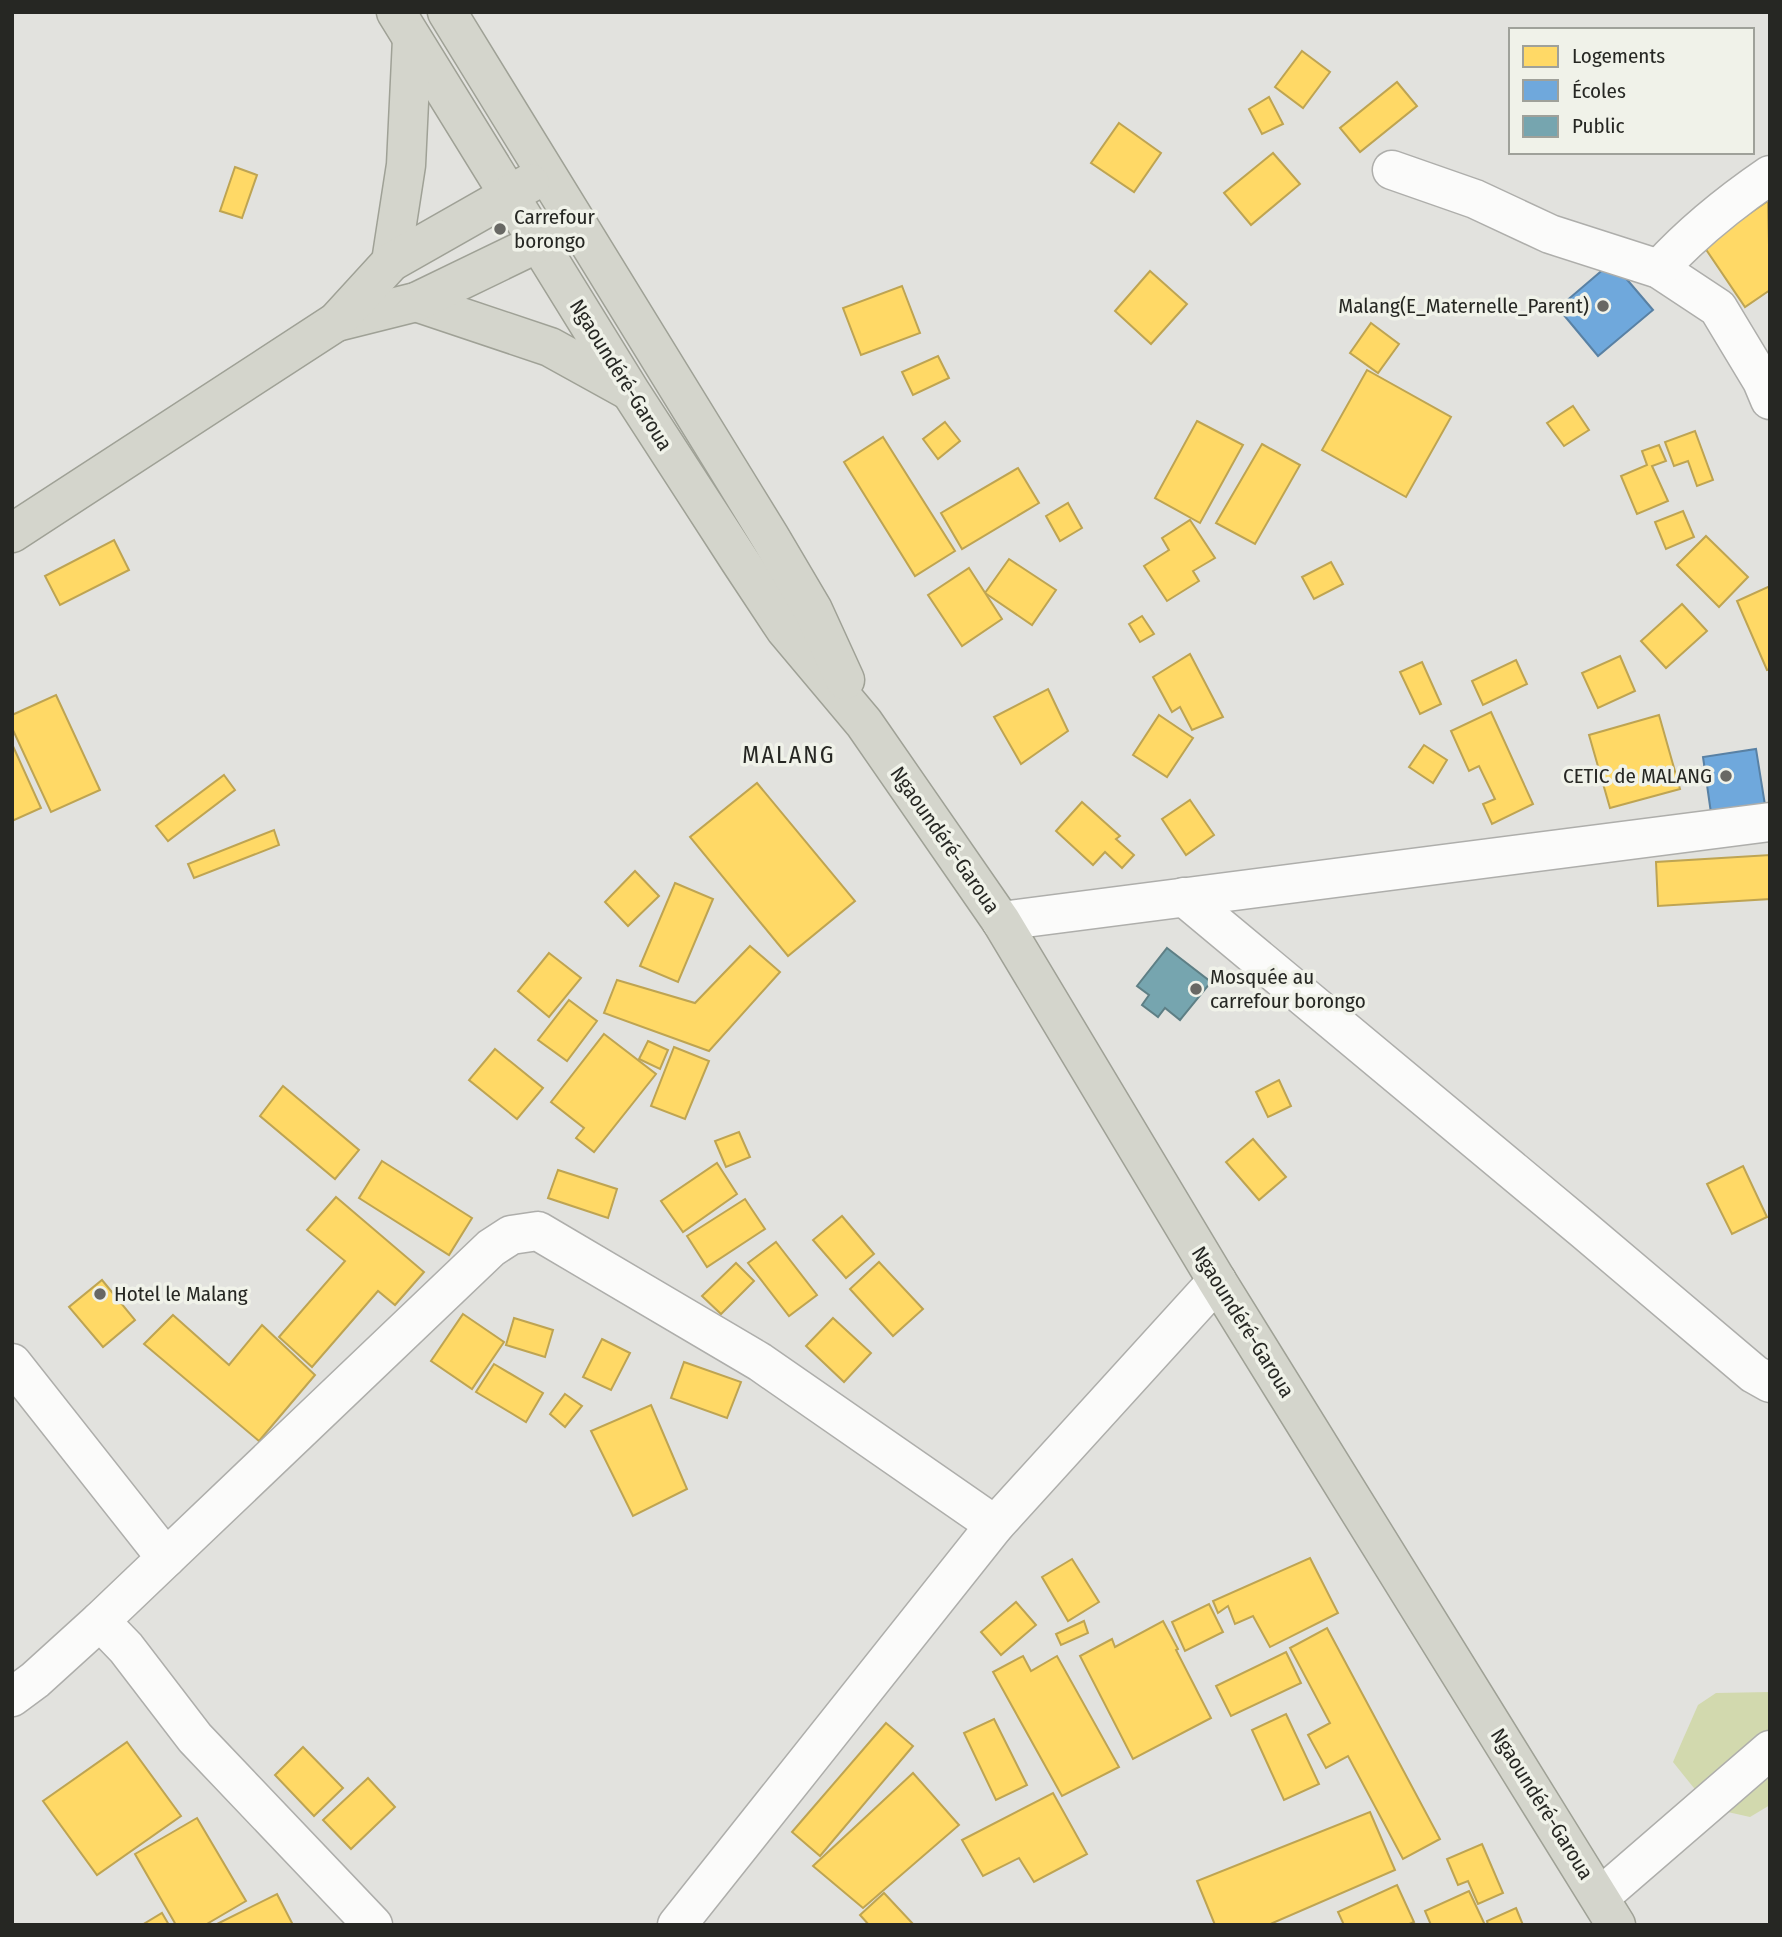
<svg xmlns="http://www.w3.org/2000/svg" width="1782" height="1937" viewBox="0 0 1782 1937" font-family="'Fira Sans Condensed',sans-serif">
	<rect width="100%" height="100%" fill="#e2e2de"/>
	<path fill="#d2d9ae" d="M1770,1692V1805L1750,1817L1710,1808L1673,1762L1698,1705L1716,1693Z"/>
	<g fill="#ffd966" stroke="#bea452" stroke-width="2">
		<path d="M1302,51L1330,72L1303,108L1275,87Z"/>
		<path d="M1397,82L1417,106L1360,152L1340,128Z"/>
		<path d="M1269,97L1283,124L1262,134L1249,109Z"/>
		<path d="M1119,123L1161,153L1134,192L1091,163Z"/>
		<path d="M1273,153L1300,184L1251,225L1224,193Z"/>
		<path d="M235,167L257,175L242,218L220,211Z"/>
		<path d="M1768,201L1770,290L1745,307L1703,245Z"/>
		<path d="M1150,271L1187,304L1151,344L1115,311Z"/>
		<path d="M902,286L920,333L861,355L843,308Z"/>
		<path d="M1371,323L1399,344L1378,373L1350,353Z"/>
		<path d="M938,356L949,378L913,395L902,372Z"/>
		<path d="M1367,370L1451,417L1406,497L1322,450Z"/>
		<path d="M1573,406L1589,430L1564,446L1547,423Z"/>
		<path d="M1197,421L1243,445L1200,523L1155,498Z"/>
		<path d="M945,422L960,441L938,459L923,439Z"/>
		<path d="M1695,431L1713,480L1697,486L1688,461L1674,466L1665,442Z"/>
		<path d="M883,437L955,551L915,576L844,462Z"/>
		<path d="M1262,444L1300,465L1255,544L1216,523Z"/>
		<path d="M1659,445L1666,461L1652,466L1668,501L1637,514L1621,476L1647,465L1642,451Z"/>
		<path d="M1018,468L1039,503L962,549L941,513Z"/>
		<path d="M1068,503L1082,528L1060,541L1046,516Z"/>
		<path d="M1683,511L1694,537L1666,549L1655,522Z"/>
		<path d="M1190,520L1215,558L1193,571L1199,581L1167,601L1144,566L1169,550L1162,538Z"/>
		<path d="M1706,536L1748,577L1719,607L1677,565Z"/>
		<path d="M114,540L129,570L60,605L45,576Z"/>
		<path d="M1009,559L1056,590L1032,625L985,593Z"/>
		<path d="M1331,562L1343,584L1314,599L1302,577Z"/>
		<path d="M969,568L1002,619L962,646L928,595Z"/>
		<path d="M1770,586V669L1767,670L1737,601Z"/>
		<path d="M1682,604L1707,631L1666,668L1641,641Z"/>
		<path d="M1142,616L1154,634L1140,642L1129,624Z"/>
		<path d="M1190,654L1223,717L1192,730L1180,707L1172,712L1153,677Z"/>
		<path d="M1620,656L1635,691L1598,708L1582,673Z"/>
		<path d="M1516,660L1527,684L1483,705L1472,681Z"/>
		<path d="M1422,662L1441,704L1420,714L1400,672Z"/>
		<path d="M1048,689L1068,731L1021,764L994,717Z"/>
		<path d="M56,695L100,790L51,812L12,728V715Z"/>
		<path d="M1491,712L1533,804L1492,824L1483,804L1495,799L1479,766L1469,771L1451,731Z"/>
		<path d="M1159,715L1193,738L1167,777L1133,755Z"/>
		<path d="M1659,715L1680,789L1610,808L1589,735Z"/>
		<path d="M12,744L41,808L12,821Z"/>
		<path d="M1424,745L1447,760L1433,783L1409,767Z"/>
		<path d="M224,775L235,790L168,841L156,826Z"/>
		<path d="M757,783L855,901L788,956L690,837Z"/>
		<path d="M1190,800L1214,835L1186,855L1162,819Z"/>
		<path d="M1082,802L1120,836L1116,839L1134,855L1122,868L1105,852L1093,865L1056,831Z"/>
		<path d="M274,830L279,845L194,878L188,864Z"/>
		<path d="M1770,855V899L1658,906L1656,862Z"/>
		<path d="M635,871L659,896L628,926L605,902Z"/>
		<path d="M675,883L713,899L678,982L640,966Z"/>
		<path d="M750,946L780,972L709,1051L604,1013L617,980L695,1003Z"/>
		<path d="M549,953L581,978L549,1017L518,991Z"/>
		<path d="M569,1000L597,1021L567,1061L538,1040Z"/>
		<path d="M604,1034L656,1074L594,1152L576,1138L584,1128L551,1102Z"/>
		<path d="M648,1041L668,1050L660,1069L639,1059Z"/>
		<path d="M674,1047L709,1061L685,1119L651,1106Z"/>
		<path d="M495,1049L543,1088L517,1119L469,1080Z"/>
		<path d="M1279,1080L1291,1106L1268,1117L1256,1092Z"/>
		<path d="M283,1086L359,1150L335,1179L260,1116Z"/>
		<path d="M739,1132L750,1157L726,1167L715,1141Z"/>
		<path d="M1253,1139L1286,1177L1259,1200L1226,1162Z"/>
		<path d="M382,1161L472,1218L449,1255L359,1198Z"/>
		<path d="M717,1163L737,1194L683,1232L661,1201Z"/>
		<path d="M1743,1166L1767,1217L1732,1234L1707,1184Z"/>
		<path d="M558,1170L617,1189L608,1218L548,1198Z"/>
		<path d="M336,1197L424,1272L395,1305L378,1291L312,1367L279,1337L345,1261L307,1230Z"/>
		<path d="M745,1199L765,1229L707,1267L687,1236Z"/>
		<path d="M842,1216L874,1254L846,1278L813,1240Z"/>
		<path d="M776,1242L817,1295L789,1316L748,1263Z"/>
		<path d="M879,1262L923,1309L893,1336L850,1289Z"/>
		<path d="M736,1263L754,1281L721,1314L702,1296Z"/>
		<path d="M102,1280L135,1320L103,1347L69,1307Z"/>
		<path d="M463,1314L504,1342L472,1389L431,1361Z"/>
		<path d="M173,1315L229,1365L262,1325L315,1375L259,1441L144,1344Z"/>
		<path d="M514,1318L553,1330L545,1357L506,1345Z"/>
		<path d="M833,1318L871,1353L844,1382L806,1346Z"/>
		<path d="M602,1339L630,1353L611,1390L583,1377Z"/>
		<path d="M684,1362L741,1382L727,1418L671,1398Z"/>
		<path d="M494,1364L543,1393L526,1422L476,1392Z"/>
		<path d="M565,1394L582,1406L565,1427L550,1414Z"/>
		<path d="M651,1405L687,1489L633,1516L591,1431Z"/>
		<path d="M1310,1558L1338,1613L1270,1647L1253,1616L1235,1624L1228,1606L1218,1613L1213,1601Z"/>
		<path d="M1072,1559L1099,1602L1068,1621L1042,1577Z"/>
		<path d="M1016,1602L1036,1625L1001,1655L981,1632Z"/>
		<path d="M1209,1604L1223,1632L1185,1651L1172,1622Z"/>
		<path d="M1084,1621L1088,1633L1061,1645L1056,1634Z"/>
		<path d="M1163,1621L1178,1649L1176,1650L1211,1718L1133,1759L1080,1656L1112,1639L1115,1647Z"/>
		<path d="M1327,1628L1440,1839L1403,1859L1348,1756L1326,1768L1308,1735L1330,1723L1290,1648Z"/>
		<path d="M1286,1652L1301,1683L1231,1716L1216,1686Z"/>
		<path d="M1023,1656L1031,1671L1057,1656L1119,1767L1062,1796L993,1672Z"/>
		<path d="M1286,1714L1319,1784L1284,1800L1252,1730Z"/>
		<path d="M994,1719L1027,1785L996,1800L964,1733Z"/>
		<path d="M886,1723L913,1746L820,1856L792,1832Z"/>
		<path d="M127,1742L181,1816L97,1875L43,1801Z"/>
		<path d="M303,1747L343,1788L314,1816L275,1775Z"/>
		<path d="M913,1773L959,1825L863,1908L813,1866Z"/>
		<path d="M368,1778L395,1807L351,1849L323,1820Z"/>
		<path d="M1053,1793L1087,1854L1034,1882L1019,1858L983,1876L962,1840Z"/>
		<path d="M1370,1812L1395,1870L1268,1925H1215L1197,1881Z"/>
		<path d="M197,1818L246,1901L205,1925H176L135,1854Z"/>
		<path d="M1482,1844L1503,1893L1478,1904L1468,1881L1458,1885L1447,1859Z"/>
		<path d="M1397,1885L1414,1922L1407,1925H1344L1338,1912Z"/>
		<path d="M1469,1891L1485,1925H1431L1425,1911Z"/>
		<path d="M884,1893L914,1925H869L860,1915Z"/>
		<path d="M277,1894L293,1925H215Z"/>
		<path d="M1516,1908L1523,1925H1488L1487,1921Z"/>
		<path d="M162,1913L169,1925H142Z"/>
	</g>
	<g fill="#6fa8dc" stroke="#5981a4" stroke-width="2">
		<path d="M1612,262L1653,310L1598,356L1558,308Z"/>
		<path d="M1756,749L1765,805L1711,813L1703,757Z"/>
	</g>
	<path fill="#76a5af" stroke="#5e7f85" stroke-width="2" d="M1167,948L1211,982L1180,1020L1165,1008L1158,1017L1142,1005L1149,995L1137,986Z"/>
	<g fill="none" stroke-linecap="round" stroke-linejoin="round">
		<g stroke="#aeaeab" stroke-width="41">
			<g id="street">
				<path d="M1392,170L1475,199L1550,234L1659,269L1718,308L1762,381L1770,400"/>
				<path d="M1659,269C1692,233 1729,203 1770,175"/>
				<path d="M1184,897L1584,1230L1754,1374L1770,1383"/>
				<path d="M1001,921L1770,822"/>
				<path d="M12,1363L166,1558L100,1621L126,1648L195,1738L373,1925"/>
				<path d="M166,1558L491,1248L511,1235L538,1231L760,1362L995,1525"/>
				<path d="M12,1697L35,1680L100,1621"/>
				<path d="M1600,1897L1770,1750"/>
				<path d="M677,1925L995,1525L1217,1281"/>
			</g>
		</g>
		<g stroke="#9fa196" stroke-width="41">
			<g id="highway">
				<path d="M396,12L630,391L740,561L785,629L864,723L1001,921L1217,1281L1616,1925"/>
				<path d="M447,12L770,537L813,610L845,680"/>
				<path d="M391,262L406,165L412,39"/>
				<path d="M416,302L550,347L626,389"/>
				<path d="M336,322L416,302L538,243L559,229"/>
				<path d="M12,533L336,322L391,262L530,183"/>
			</g>
		</g>
		<use href="#street" stroke="#fbfbfa" stroke-width="38"/>
		<use href="#highway" stroke="#d4d5cc" stroke-width="38"/>
	</g>
	<g fill="#686864" stroke="#f0f2e9" stroke-width="2.5">
		<circle cx="500" cy="229" r="7"/>
		<circle cx="1603" cy="306" r="7"/>
		<circle cx="1726" cy="776" r="7"/>
		<circle cx="1196" cy="989" r="7"/>
		<circle cx="100" cy="1294" r="7"/>
	</g>
	<g text-anchor="middle" dominant-baseline="central" stroke-width="7" stroke-linejoin="round" paint-order="stroke">
		<g font-size="21" fill="#262723" stroke="#f0f2e9" text-anchor="start">
			<text x="514" y="217">Carrefour<tspan x="514" dy="24">borongo</tspan></text>
			<text x="1589" y="306" text-anchor="end">Malang(E_Maternelle_Parent)</text>
			<text x="1712" y="776" text-anchor="end">CETIC de MALANG</text>
			<text x="1210" y="977">Mosquée au<tspan x="1210" dy="24">carrefour borongo</tspan></text>
			<text x="114" y="1294">Hotel le Malang</text>
		</g>
		<g font-size="21" fill="#262723" stroke="#f0f2e9">
			<text transform="translate(621 375) rotate(58)">Ngaoundéré-Garoua</text>
			<text transform="translate(945 840) rotate(55)">Ngaoundéré-Garoua</text>
			<text transform="translate(1243 1322) rotate(58)">Ngaoundéré-Garoua</text>
			<text transform="translate(1542 1804) rotate(58)">Ngaoundéré-Garoua</text>
		</g>
		<g font-size="24" letter-spacing="2" fill="#262723" stroke="#f0f2e9">
			<text x="789" y="755">MALANG</text>
		</g>
	</g>
	<rect width="1782" height="1937" fill="none" stroke="#262723" stroke-width="28"/>
	<rect x="1509" y="28" width="245" height="126" fill="#f0f2e9" stroke="#9fa19a" stroke-width="2"/>
	<rect x="1523" y="46" width="35" height="21" fill="#ffd966" stroke="#9fa19a" stroke-width="2"/>
	<text x="1572" y="63" font-size="21" fill="#262723">Logements</text>
	<rect x="1523" y="80" width="35" height="21" fill="#6fa8dc" stroke="#9fa19a" stroke-width="2"/>
	<text x="1572" y="98" font-size="21" fill="#262723">Écoles</text>
	<rect x="1523" y="116" width="35" height="21" fill="#76a5af" stroke="#9fa19a" stroke-width="2"/>
	<text x="1572" y="133" font-size="21" fill="#262723">Public</text>
</svg>
